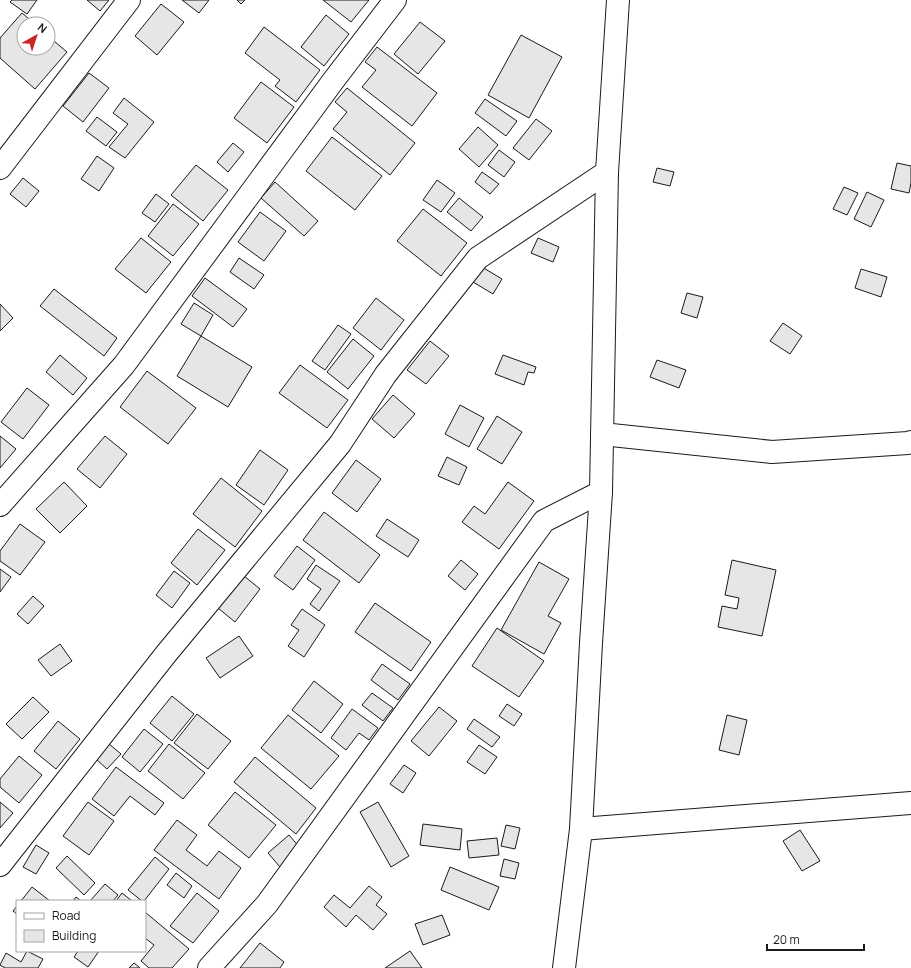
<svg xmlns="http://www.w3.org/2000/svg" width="911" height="968" viewBox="0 0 911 968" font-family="Manrope,sans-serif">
	<rect width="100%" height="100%" fill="#fff"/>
	<g fill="#e6e6e6" stroke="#1a1a1a">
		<path d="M12,0H37L27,14L10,2Z"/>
		<path d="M87,0H109L100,11Z"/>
		<path d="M182,0H209L199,13Z"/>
		<path d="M237,0H245L241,4Z"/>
		<path d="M323,0H369L351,22Z"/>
		<path d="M161,4L184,22L157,55L135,36Z"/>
		<path d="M22,13L35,24H24V48H48V36L67,52L35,89L0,58V38Z"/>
		<path d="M326,15L349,34L324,66L301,47Z"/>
		<path d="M420,22L445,41L418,74L394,54Z"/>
		<path d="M264,27L320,70L296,102L275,86L280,80L245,53Z"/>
		<path d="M521,35L562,57L529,118L488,95Z"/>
		<path d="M377,47L437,93L412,126L362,87L376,70L365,62Z"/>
		<path d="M89,73L109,88L83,122L63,106Z"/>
		<path d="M261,82L294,107L267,143L234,118Z"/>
		<path d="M347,88L415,143L390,175L333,129L347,112L335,102Z"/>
		<path d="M124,98L154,122L125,158L109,147L128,124L113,113Z"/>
		<path d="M485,99L517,121L506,136L475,113Z"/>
		<path d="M97,117L117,132L106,146L86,131Z"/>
		<path d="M536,119L552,131L529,160L513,148Z"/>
		<path d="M478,127L498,145L479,167L459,149Z"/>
		<path d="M332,137L382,176L355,210L306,171Z"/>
		<path d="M233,143L244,152L228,172L217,162Z"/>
		<path d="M499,150L515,162L504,177L488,165Z"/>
		<path d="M97,156L114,168L99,191L81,179Z"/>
		<path d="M897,163L911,166V183L909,193L891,189Z"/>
		<path d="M196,165L228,190L203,221L171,195Z"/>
		<path d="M657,168L674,172L670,186L653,182Z"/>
		<path d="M482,172L499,184L490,194L475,182Z"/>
		<path d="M23,178L39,191L26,207L10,194Z"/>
		<path d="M437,180L455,193L441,212L423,200Z"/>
		<path d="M275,182L318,221L304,236L261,198Z"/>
		<path d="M844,187L858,193L847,215L833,209Z"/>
		<path d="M867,192L884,200L871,227L854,219Z"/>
		<path d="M156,194L169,204L155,222L142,213Z"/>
		<path d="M459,198L483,217L471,231L447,212Z"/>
		<path d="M173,204L199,224L173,256L148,236Z"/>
		<path d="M423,209L467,243L441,276L397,241Z"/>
		<path d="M260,212L286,231L264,261L238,242Z"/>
		<path d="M141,238L171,262L146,293L115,269Z"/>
		<path d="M538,238L559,247L553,262L531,253Z"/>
		<path d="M239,258L264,275L254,289L230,272Z"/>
		<path d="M482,267L502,279L493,294L473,282Z"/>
		<path d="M861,269L887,277L881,297L855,288Z"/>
		<path d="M205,278L247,309L233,327L192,296Z"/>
		<path d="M54,289L117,338L104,356L40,306Z"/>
		<path d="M687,293L703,297L697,318L681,313Z"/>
		<path d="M376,298L404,320L381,350L353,328Z"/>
		<path d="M194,303L213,315L201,336L181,324Z"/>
		<path d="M0,304L13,318L0,331Z"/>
		<path d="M783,323L802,336L790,354L770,341Z"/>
		<path d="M338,325L351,334L325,370L312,361Z"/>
		<path d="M201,336L252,367L228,407L177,376Z"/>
		<path d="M353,339L374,356L348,389L327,372Z"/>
		<path d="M430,341L449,356L426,384L407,370Z"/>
		<path d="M60,355L87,378L73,395L46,372Z"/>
		<path d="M503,355L536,367L534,373L528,372L524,385L495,374Z"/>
		<path d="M657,360L686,370L679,388L650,377Z"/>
		<path d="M300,365L348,400L327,428L279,393Z"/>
		<path d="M147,371L196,408L168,444L120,407Z"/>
		<path d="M27,388L49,405L23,439L1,422Z"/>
		<path d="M393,395L415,414L394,438L372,419Z"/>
		<path d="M460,405L484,418L469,447L445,434Z"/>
		<path d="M497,416L522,432L502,464L477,449Z"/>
		<path d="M0,436L16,449L0,468Z"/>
		<path d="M105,436L127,454L100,488L77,469Z"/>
		<path d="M260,450L288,470L264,505L236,485Z"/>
		<path d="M447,457L467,467L459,485L438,476Z"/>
		<path d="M356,460L381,479L357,512L332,493Z"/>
		<path d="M221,478L262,511L235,547L193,514Z"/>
		<path d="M64,482L87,506L60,533L36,509Z"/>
		<path d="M508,482L534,501L499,549L462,522L474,506L485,514Z"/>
		<path d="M324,512L380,555L359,583L303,540Z"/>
		<path d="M387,519L419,540L408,557L376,536Z"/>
		<path d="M20,524L45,542L20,575L0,561V551Z"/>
		<path d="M198,529L225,550L197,585L171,563Z"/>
		<path d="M297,546L315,560L293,590L274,576Z"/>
		<path d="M461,560L478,574L465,590L448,576Z"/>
		<path d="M732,560L776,570L762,636L718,627L722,606L737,609L739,598L725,595Z"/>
		<path d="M539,562L569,579L548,616L561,623L544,654L501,630Z"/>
		<path d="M316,565L340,581L319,611L310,604L321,589L307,579Z"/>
		<path d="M0,569L11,577L0,592Z"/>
		<path d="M174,571L190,583L172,608L156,595Z"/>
		<path d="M244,576L260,589L235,622L218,608Z"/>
		<path d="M33,596L44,606L28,624L17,614Z"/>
		<path d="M375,603L431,642L411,671L355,632Z"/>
		<path d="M302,609L325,625L304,657L288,646L299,630L291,625Z"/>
		<path d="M497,628L544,661L519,697L472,666Z"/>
		<path d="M239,636L253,656L220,678L206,658Z"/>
		<path d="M60,644L72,661L51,676L38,660Z"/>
		<path d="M382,664L410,684L398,700L371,680Z"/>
		<path d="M314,681L343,704L321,733L292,710Z"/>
		<path d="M372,693L393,708L383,721L362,705Z"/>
		<path d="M172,696L194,714L172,741L150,723Z"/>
		<path d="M33,697L49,712L22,739L6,724Z"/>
		<path d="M507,704L522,714L514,726L499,716Z"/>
		<path d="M439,707L457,721L429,756L411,741Z"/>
		<path d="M352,709L378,728L369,740L359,733L346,750L331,738Z"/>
		<path d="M197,714L231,741L208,769L174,743Z"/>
		<path d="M288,715L339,756L311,789L261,748Z"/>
		<path d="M727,715L747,720L739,755L719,750Z"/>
		<path d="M474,719L500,737L492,747L467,729Z"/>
		<path d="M58,721L80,739L56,769L34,751Z"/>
		<path d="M144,729L163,744L140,772L122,757Z"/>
		<path d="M109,744L121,754L107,769L96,759Z"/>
		<path d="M169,744L205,773L183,799L148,771Z"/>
		<path d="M479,745L497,757L485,774L467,762Z"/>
		<path d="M19,756L42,775L19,803L0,787V779Z"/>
		<path d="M255,757L316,808L296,834L234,782Z"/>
		<path d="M404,765L416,773L403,793L390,784Z"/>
		<path d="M116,767L164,803L155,815L130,796L114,816L92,799Z"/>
		<path d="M235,792L276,825L249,858L208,825Z"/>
		<path d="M0,802L13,813L0,828Z"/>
		<path d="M88,802L114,821L89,855L63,836Z"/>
		<path d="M378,802L409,856L391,867L360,812Z"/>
		<path d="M177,820L197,835L186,850L207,866L219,851L241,868L219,899L154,850Z"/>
		<path d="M423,824L462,829L460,850L420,845Z"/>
		<path d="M506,825L520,828L515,849L501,846Z"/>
		<path d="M800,830L820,861L802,871L783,841Z"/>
		<path d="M289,835L301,849L280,867L268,853Z"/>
		<path d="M497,838L499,855L469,858L467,841Z"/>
		<path d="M36,845L49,853L36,874L23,867Z"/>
		<path d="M67,856L95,883L84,895L56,868Z"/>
		<path d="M155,857L169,869L144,901H142L128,890Z"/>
		<path d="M504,859L519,863L515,879L500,876Z"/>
		<path d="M450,867L499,887L489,910L441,890Z"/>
		<path d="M176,873L192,886L184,898L167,885Z"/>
		<path d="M105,884L118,895L113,901H90Z"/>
		<path d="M369,886L382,897L376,905L387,914L373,930L356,915L346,927L324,907L334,895L350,908Z"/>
		<path d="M32,887L50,901H21Z"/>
		<path d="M122,893L132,901H116Z"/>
		<path d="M197,893L219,911L193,943L170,926Z"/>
		<path d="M76,897L81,901H73Z"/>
		<path d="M17,906V914L13,911Z"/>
		<path d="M145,912L189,949L172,968H149L141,961L154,945L145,938Z"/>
		<path d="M442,915L450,935L423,945L415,924Z"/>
		<path d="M260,943L284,962L280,968H240Z"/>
		<path d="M27,951L43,959L38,968H5L0,965L6,953L21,962Z"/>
		<path d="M78,951H99L88,967L74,957Z"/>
		<path d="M410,951L422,968H385Z"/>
		<path d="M134,963L140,968H129Z"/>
	</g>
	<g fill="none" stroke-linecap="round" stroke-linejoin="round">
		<g stroke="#1a1a1a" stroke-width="24">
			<g id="minor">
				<path d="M0,168L129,0"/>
				<path d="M602,434L772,452L908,443L911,442"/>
				<path d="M0,505L124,365L333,81L395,0"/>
				<path d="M581,829L911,803"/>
				<path d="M0,865L166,654L340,444L386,374L478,258L607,172"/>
				<path d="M209,968L267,904L544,521L601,492"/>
			</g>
		</g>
		<g stroke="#1a1a1a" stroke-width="24">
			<path id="major" d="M564,968L581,829L591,643L601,492L607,172L618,0"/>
		</g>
		<use href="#minor" stroke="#fff" stroke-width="22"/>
		<use href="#major" stroke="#fff" stroke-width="22"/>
	</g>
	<rect x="16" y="900" width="130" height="52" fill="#ffffff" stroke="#a3a3a3"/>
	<rect x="24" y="913" width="20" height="6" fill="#ffffff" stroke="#a3a3a3"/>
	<text x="52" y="920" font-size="12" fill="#1a1a1a">Road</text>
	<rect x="24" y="930" width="20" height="12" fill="#e6e6e6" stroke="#a3a3a3"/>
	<text x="52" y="940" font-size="12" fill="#1a1a1a">Building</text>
	<g transform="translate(36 36) rotate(39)"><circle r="19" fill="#ffffff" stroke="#a3a3a3"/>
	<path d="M0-3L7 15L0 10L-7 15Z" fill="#c62828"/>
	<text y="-6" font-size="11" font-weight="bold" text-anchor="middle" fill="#1a1a1a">N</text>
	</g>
	<path d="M767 944v6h97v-6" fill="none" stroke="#1a1a1a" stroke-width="2"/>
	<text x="773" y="944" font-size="12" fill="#1a1a1a" stroke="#ffffff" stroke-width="3" paint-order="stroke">20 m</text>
</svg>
